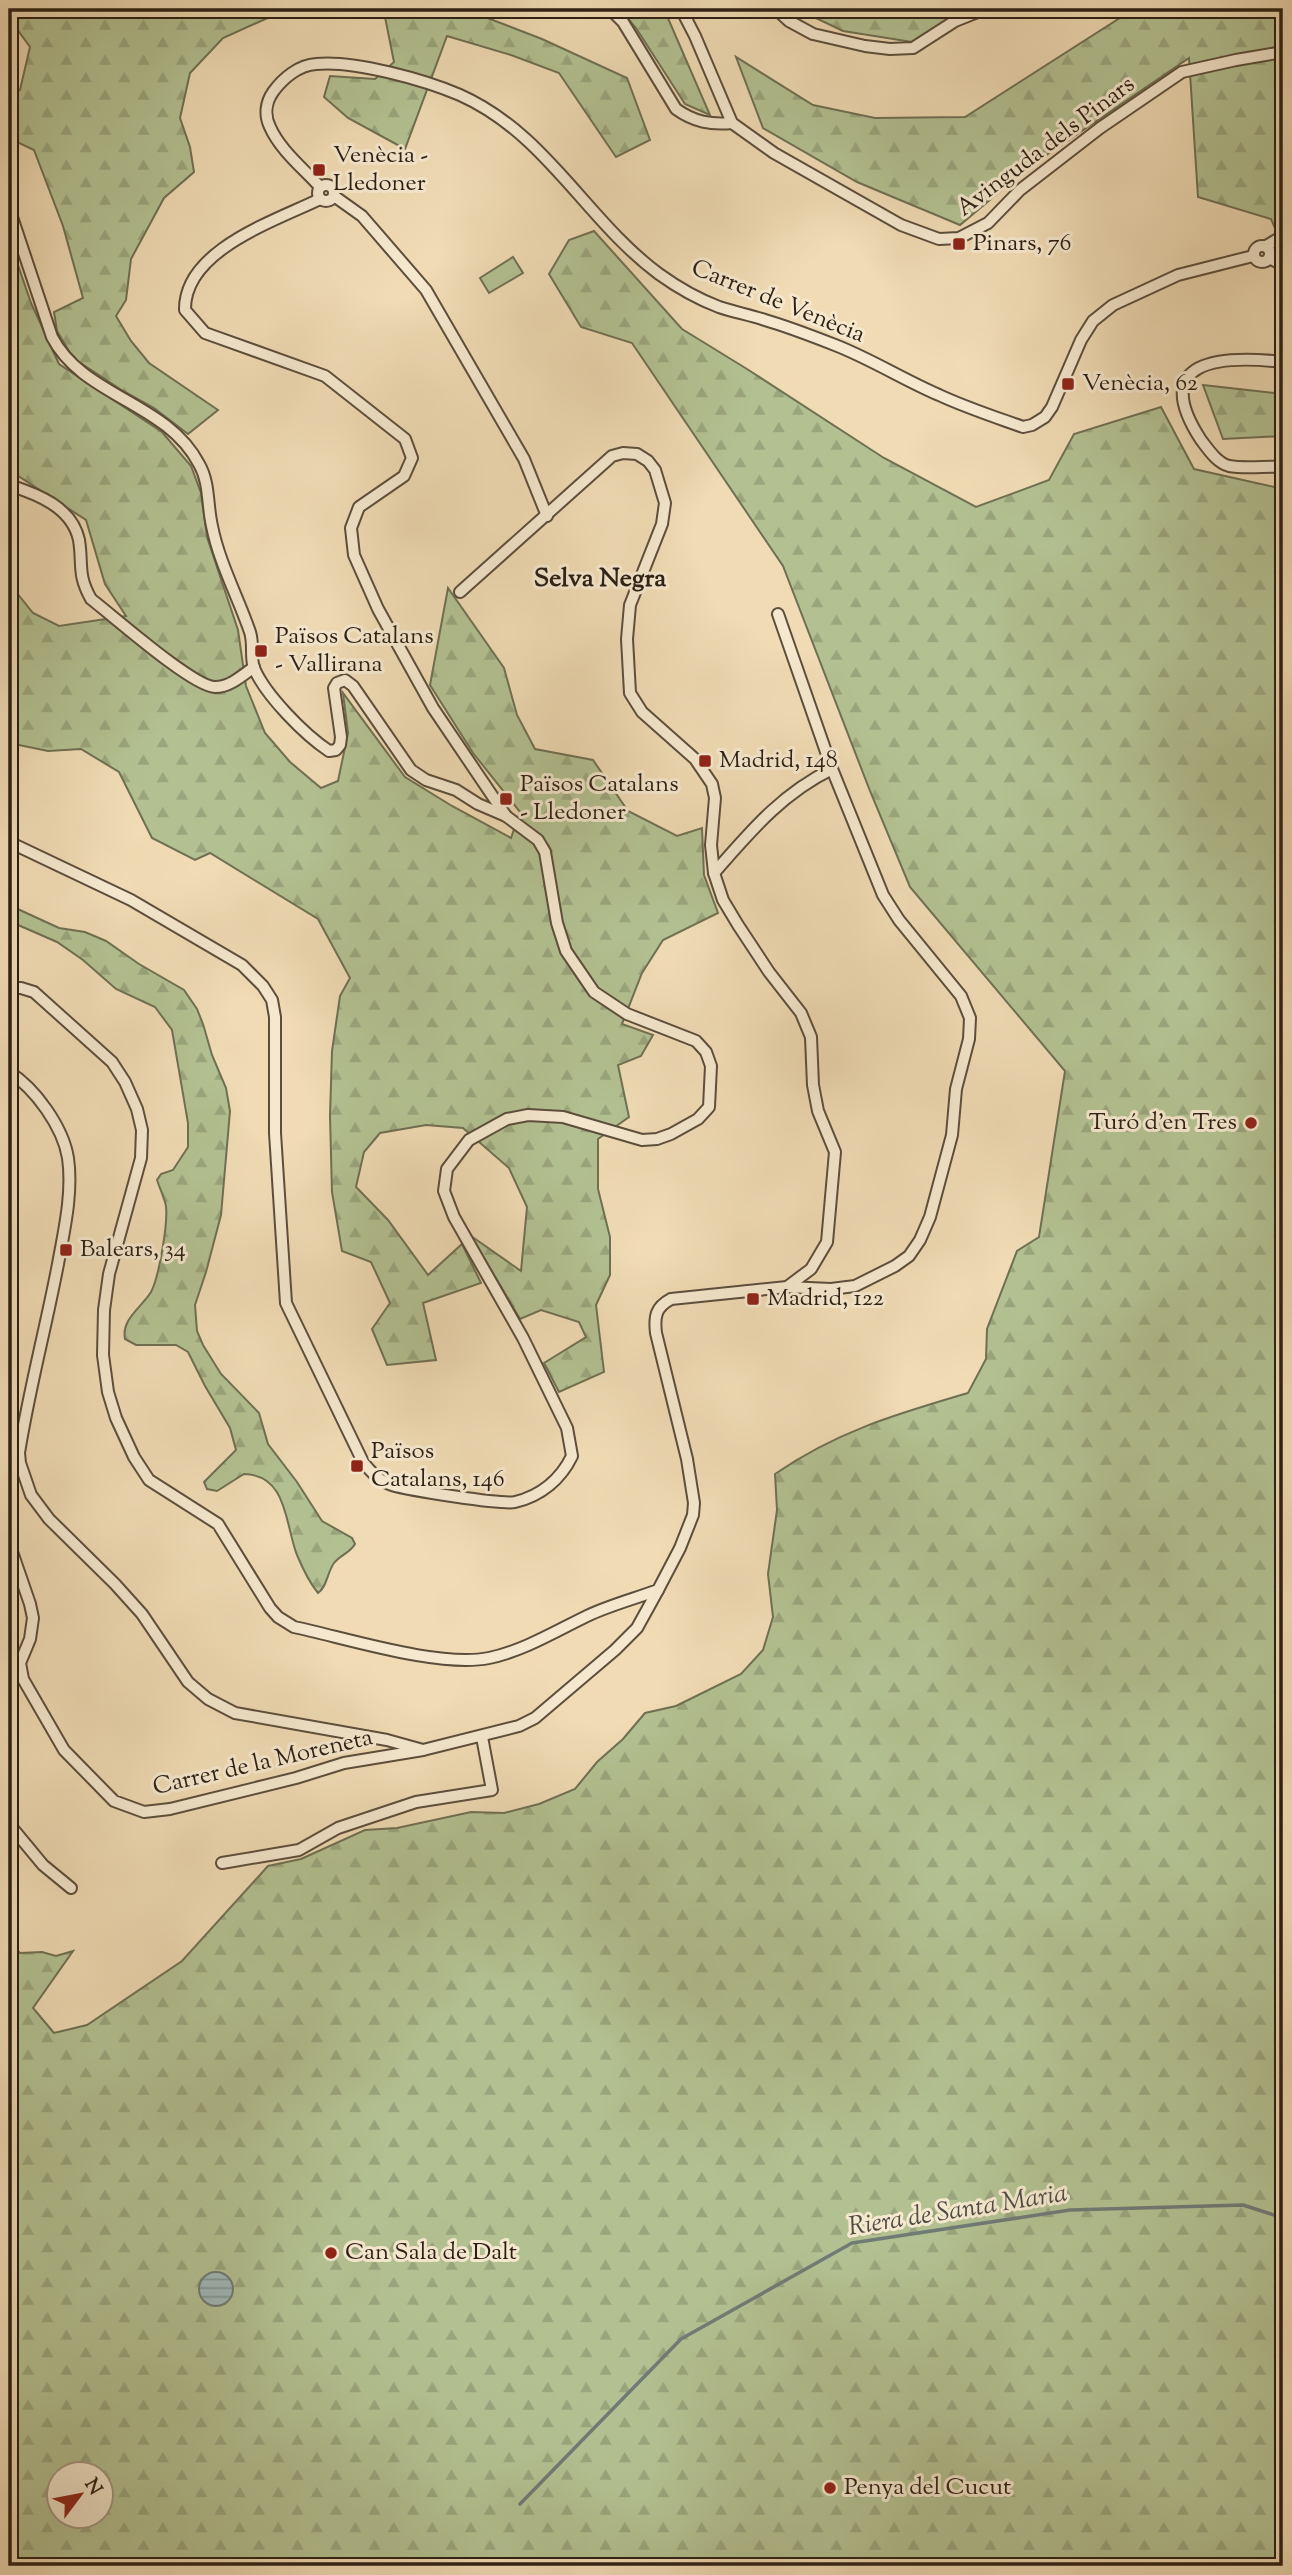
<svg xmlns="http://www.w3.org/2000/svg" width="1292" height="2575" viewBox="0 0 1292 2575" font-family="'Sorts Mill Goudy',serif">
	<defs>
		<pattern id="forest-firs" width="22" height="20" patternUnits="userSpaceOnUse" patternTransform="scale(1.75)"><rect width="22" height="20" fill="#b3c192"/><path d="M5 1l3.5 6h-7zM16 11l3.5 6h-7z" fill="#9aa57d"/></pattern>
		<pattern id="water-rules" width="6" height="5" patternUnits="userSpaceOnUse" patternTransform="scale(1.75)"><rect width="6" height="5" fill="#9fb8b8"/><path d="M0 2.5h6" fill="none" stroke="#829594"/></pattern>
	</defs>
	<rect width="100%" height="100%" fill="#f0dbb4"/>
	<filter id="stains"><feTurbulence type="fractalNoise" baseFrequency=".00286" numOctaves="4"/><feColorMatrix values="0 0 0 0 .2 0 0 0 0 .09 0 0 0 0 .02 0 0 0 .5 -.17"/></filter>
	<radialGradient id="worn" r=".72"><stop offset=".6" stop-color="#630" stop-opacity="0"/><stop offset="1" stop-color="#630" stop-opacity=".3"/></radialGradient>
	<g fill="url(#forest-firs)" stroke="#6f7053" stroke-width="2" fill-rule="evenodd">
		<path d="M9,9H464L542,39L627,78L650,140L616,157L559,73L511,55L447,36L405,149L348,118L324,97L330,76L375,79L394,62L384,12L272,16L223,38L190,73L180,118L190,147L194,172L164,198L131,259L126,300L116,316L131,341L149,363L218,410L188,434L154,408L120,389L73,358L57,331L54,312L83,298L63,226L34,150L13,140L9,141V97L20,90L30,47L9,18Z"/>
		<path d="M620,9H664L710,115L685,104L636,28Z"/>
		<path d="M797,9H962L958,15L933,32L912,42L843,31Z"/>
		<path d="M1134,9H1283V246L1271,219L1198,197L1189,58L1029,167L960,225L857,182L763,128L736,57L813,105L875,118L965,117Z"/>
		<path d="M594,231L682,329L747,369L884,458L976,507L1049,480L1074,434L1161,407L1194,469L1283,489V2566H9V1942L20,1953L42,1952L56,1956L73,1951L33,2008L54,2033L87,2025L182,1961L268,1866L301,1859L365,1830L397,1828L471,1812L504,1813L539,1804L575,1789L597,1762L623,1739L645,1713L676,1706L741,1674L763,1650L773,1617L768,1574L777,1510L775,1474C837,1431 897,1414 968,1393L986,1359L987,1329L1017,1251L1039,1237L1065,1071L910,887L870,791L783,566L632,343L581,327L549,274L569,240ZM60,2474H102V2516H60Z"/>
		<path d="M9,239L31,303L59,364L162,432L191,466L201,493L207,537L238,630L246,686L265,733L290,762L321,788L338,781L348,733L343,693L405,777L452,806L511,838L520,812L473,753L430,685L448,588L504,668L517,715L535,749L593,760L628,811L677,836L702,828L704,875L718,913L663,940L642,973L622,1024L653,1035L641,1056L618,1065L629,1117L598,1139V1189L610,1237V1275L596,1305L604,1372L559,1392L544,1363L586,1337L579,1322L541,1310L520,1319L471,1236L521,1271L527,1207L509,1168L463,1128L426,1125L380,1133L364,1152L356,1187L388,1220L428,1275L462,1244L481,1283L423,1303L436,1360L387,1365L372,1329L390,1303L371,1262L342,1251L332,1192L330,1116L332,1051L340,996L350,978L318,919L210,853L195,860L152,838L119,772L81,749L48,751L9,743V583L33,613L59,626L126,616L105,584L86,520L9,470Z"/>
		<path d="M1203,385L1283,394V436L1223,439Z"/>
		<path d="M9,905L59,928L85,932L106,941L139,964L184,990L197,1009L203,1024L212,1055L226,1088L230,1111L221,1215L206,1272L195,1305L197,1331L203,1345L221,1374L259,1413L268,1444L297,1482L322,1521L352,1538L355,1544C350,1553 340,1555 334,1563C327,1573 327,1587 318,1593C309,1582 302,1567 297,1555C285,1525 288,1475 244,1474L217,1491L207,1489L204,1482L236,1450L230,1428L205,1386L188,1352L176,1345H136L125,1339C121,1319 142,1307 151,1292C159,1277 168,1224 166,1206C164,1197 160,1189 157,1180L161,1174L173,1170L188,1147V1123L172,1030L155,1007L116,989L83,960L57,942L9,921Z"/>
	</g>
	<path fill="#b3c192" stroke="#6f7053" stroke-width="2" d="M513,257L523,273L489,293L480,278Z"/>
	<circle fill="url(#water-rules)" stroke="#717b76" stroke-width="2" cx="216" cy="2289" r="17"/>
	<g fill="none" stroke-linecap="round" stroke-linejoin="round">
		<path stroke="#717b76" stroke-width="3.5" d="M520,2504L681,2339L852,2243L1070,2210L1243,2205L1283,2218"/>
		<g stroke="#5c4e3c" stroke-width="14">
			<g id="minor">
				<path d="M610,9L623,22L676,109C694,122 711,125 732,123"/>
				<path d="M681,9L695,36L732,123L774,153L901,225L939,239L959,238L988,223L1020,190L1100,128L1182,72L1236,60L1283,52"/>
				<path d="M776,9L789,21L813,34L865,46L890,49L913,48L955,21L985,9"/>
				<circle cx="326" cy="193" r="8"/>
				<path d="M320,187C304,169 280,150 270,127C264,115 266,102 273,92C283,78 299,65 316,64C354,60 425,80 460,95C547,134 586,220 659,274C677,287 698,299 719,307C734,312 750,315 765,320C789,327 812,336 835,345C871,359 904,380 939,395C967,408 995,417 1023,427L1032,425L1045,417L1052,407L1081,340L1093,321L1113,305L1178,275L1253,256"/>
				<path d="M334,196L362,216L426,290L524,459L547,516"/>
				<path d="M320,199C275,221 184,250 185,310L205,333L325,376L405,439L412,458L404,476L359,507L351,528L354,555L378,609L433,708L506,816"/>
				<path d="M9,208L52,337C83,397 167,402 199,464C210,483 207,505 212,526C219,562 238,597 250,632C254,644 250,657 254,668C265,695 305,735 329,751L336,750L340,745L341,737L334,688L337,683L345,680L353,686L411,770L426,780L456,790L478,804L506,816L538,840L545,852L557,923L566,951L594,992L627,1014L696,1041L706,1052L711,1066L709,1107L698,1119L671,1134L657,1139L642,1140L563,1117L528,1115L507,1119L469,1140L447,1169L444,1191L454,1217L523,1338L567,1428L572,1456C561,1479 541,1496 515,1502C503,1505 408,1490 392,1485C379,1481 371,1472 363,1462L286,1303L275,1133V1017L272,1000L263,986L242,965L131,900L9,842"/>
				<circle cx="1262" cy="254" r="8"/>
				<path d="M1266,246L1283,236"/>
				<path d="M1269,258L1283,265"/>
				<path d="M1283,362C1221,355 1148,359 1201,440C1208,449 1217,463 1229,466C1245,469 1266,466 1283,467"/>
				<path d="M9,485C37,494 72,507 79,540C83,565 77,574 91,599C112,615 193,687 215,687C230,687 243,675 254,667"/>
				<path d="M778,614L832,769L883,895L899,920L961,996L970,1018L969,1039L956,1089L952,1135L930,1217L920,1240L909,1256L895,1266L855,1286L831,1289L787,1287"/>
				<path d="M714,873C750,832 781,794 832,769"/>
				<path d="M9,988H21L34,992L112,1062L125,1082L137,1109L142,1130L141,1158L109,1274L104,1310L103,1355L108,1392L116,1418L134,1457L149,1480L218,1524L270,1608L278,1617L294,1627C346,1638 439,1668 489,1658C523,1651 556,1631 587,1616C610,1605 634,1599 658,1590L680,1548L693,1515L694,1503L687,1459L656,1333C654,1316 656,1307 671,1299L787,1287L811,1269L827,1242L835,1152L818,1111L813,1085L811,1037L801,1013L769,972L738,925L723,900L714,873L711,845L715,798L712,784L695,759L642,712L630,693L627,639L630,605L662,524L665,503L655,470L648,461L637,454L623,453L612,456L460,592"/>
				<path d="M9,1072C35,1088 63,1127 68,1158C73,1193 64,1231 58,1264C46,1327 29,1390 19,1453L20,1463L31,1495L49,1519L115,1584L142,1614L188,1682L208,1699L235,1713L387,1740L423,1750"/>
				<path d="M9,1543L30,1604L33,1618L30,1639L20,1663L23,1679L64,1750L114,1801L144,1812L170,1809L296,1778L344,1763L423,1750L519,1726L535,1718L615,1650L637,1628L658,1590"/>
				<path d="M9,1824L43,1865L71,1888"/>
				<path d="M222,1863L299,1850L338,1828L416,1802L492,1790L482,1737"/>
			</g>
		</g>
		<use href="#minor" stroke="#f5e8ce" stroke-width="10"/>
	</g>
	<g fill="#8f2418" stroke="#f5e8ce" stroke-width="2.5">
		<rect x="312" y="163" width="14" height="14" rx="3.5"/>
		<rect x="952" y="237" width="14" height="14" rx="3.5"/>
		<rect x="1061" y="377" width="14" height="14" rx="3.5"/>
		<rect x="254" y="644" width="14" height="14" rx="3.5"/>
		<rect x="698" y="754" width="14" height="14" rx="3.5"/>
		<rect x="499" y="792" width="14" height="14" rx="3.5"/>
		<circle cx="1251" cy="1123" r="7"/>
		<rect x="59" y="1243" width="14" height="14" rx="3.5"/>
		<rect x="746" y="1292" width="14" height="14" rx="3.5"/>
		<rect x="350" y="1459" width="14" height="14" rx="3.5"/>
		<circle cx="331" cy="2253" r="7"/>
		<circle cx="830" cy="2488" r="7"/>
	</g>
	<g text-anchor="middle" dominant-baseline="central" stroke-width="6" stroke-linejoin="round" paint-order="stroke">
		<g font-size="24" fill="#2b1f14" stroke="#f5e8ce">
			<text transform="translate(1046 147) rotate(-37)">Avinguda dels Pinars</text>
			<text transform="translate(778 302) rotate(22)">Carrer de Venècia</text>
			<text transform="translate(263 1763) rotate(-13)">Carrer de la Moreneta</text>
		</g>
		<g font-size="24" fill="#2b1f14" stroke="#f5e8ce" text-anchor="start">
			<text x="333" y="156">Venècia -<tspan x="333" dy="28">Lledoner</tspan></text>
			<text x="973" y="244">Pinars, 76</text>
			<text x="1082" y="384">Venècia, 62</text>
			<text x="275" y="637">Països Catalans<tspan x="275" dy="28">- Vallirana</tspan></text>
			<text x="719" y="761">Madrid, 148</text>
			<text x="520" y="785">Països Catalans<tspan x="520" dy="28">- Lledoner</tspan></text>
			<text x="1237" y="1123" text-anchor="end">Turó d'en Tres</text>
			<text x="80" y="1250">Balears, 34</text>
			<text x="767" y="1299">Madrid, 122</text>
			<text x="371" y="1452">Països<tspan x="371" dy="28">Catalans, 146</tspan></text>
			<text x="345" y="2253">Can Sala de Dalt</text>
			<text x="844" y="2488">Penya del Cucut</text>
		</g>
		<g font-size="26" font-weight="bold" fill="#2b1f14" stroke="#f5e8ce">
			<text x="600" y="579">Selva Negra</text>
		</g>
		<g font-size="26" font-style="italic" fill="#4e4d45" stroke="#f5e8ce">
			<text transform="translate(958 2211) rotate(-9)">Riera de Santa Maria</text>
		</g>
	</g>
	<rect width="1292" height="2575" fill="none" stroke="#f0dbb4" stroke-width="35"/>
	<rect x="10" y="10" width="1271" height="2554" fill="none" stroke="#2b1f14" stroke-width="3.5"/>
	<rect x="18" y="18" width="1257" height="2540" fill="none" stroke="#2b1f14" stroke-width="2"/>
	<g transform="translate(80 2495) rotate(58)"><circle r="33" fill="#f5e8ce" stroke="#a49884" stroke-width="2"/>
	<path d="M0-5L12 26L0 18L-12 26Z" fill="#8f2418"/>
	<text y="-10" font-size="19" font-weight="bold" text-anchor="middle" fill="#2b1f14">N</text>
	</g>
	<rect width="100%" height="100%" filter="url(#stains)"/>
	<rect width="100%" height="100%" fill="url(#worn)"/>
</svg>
